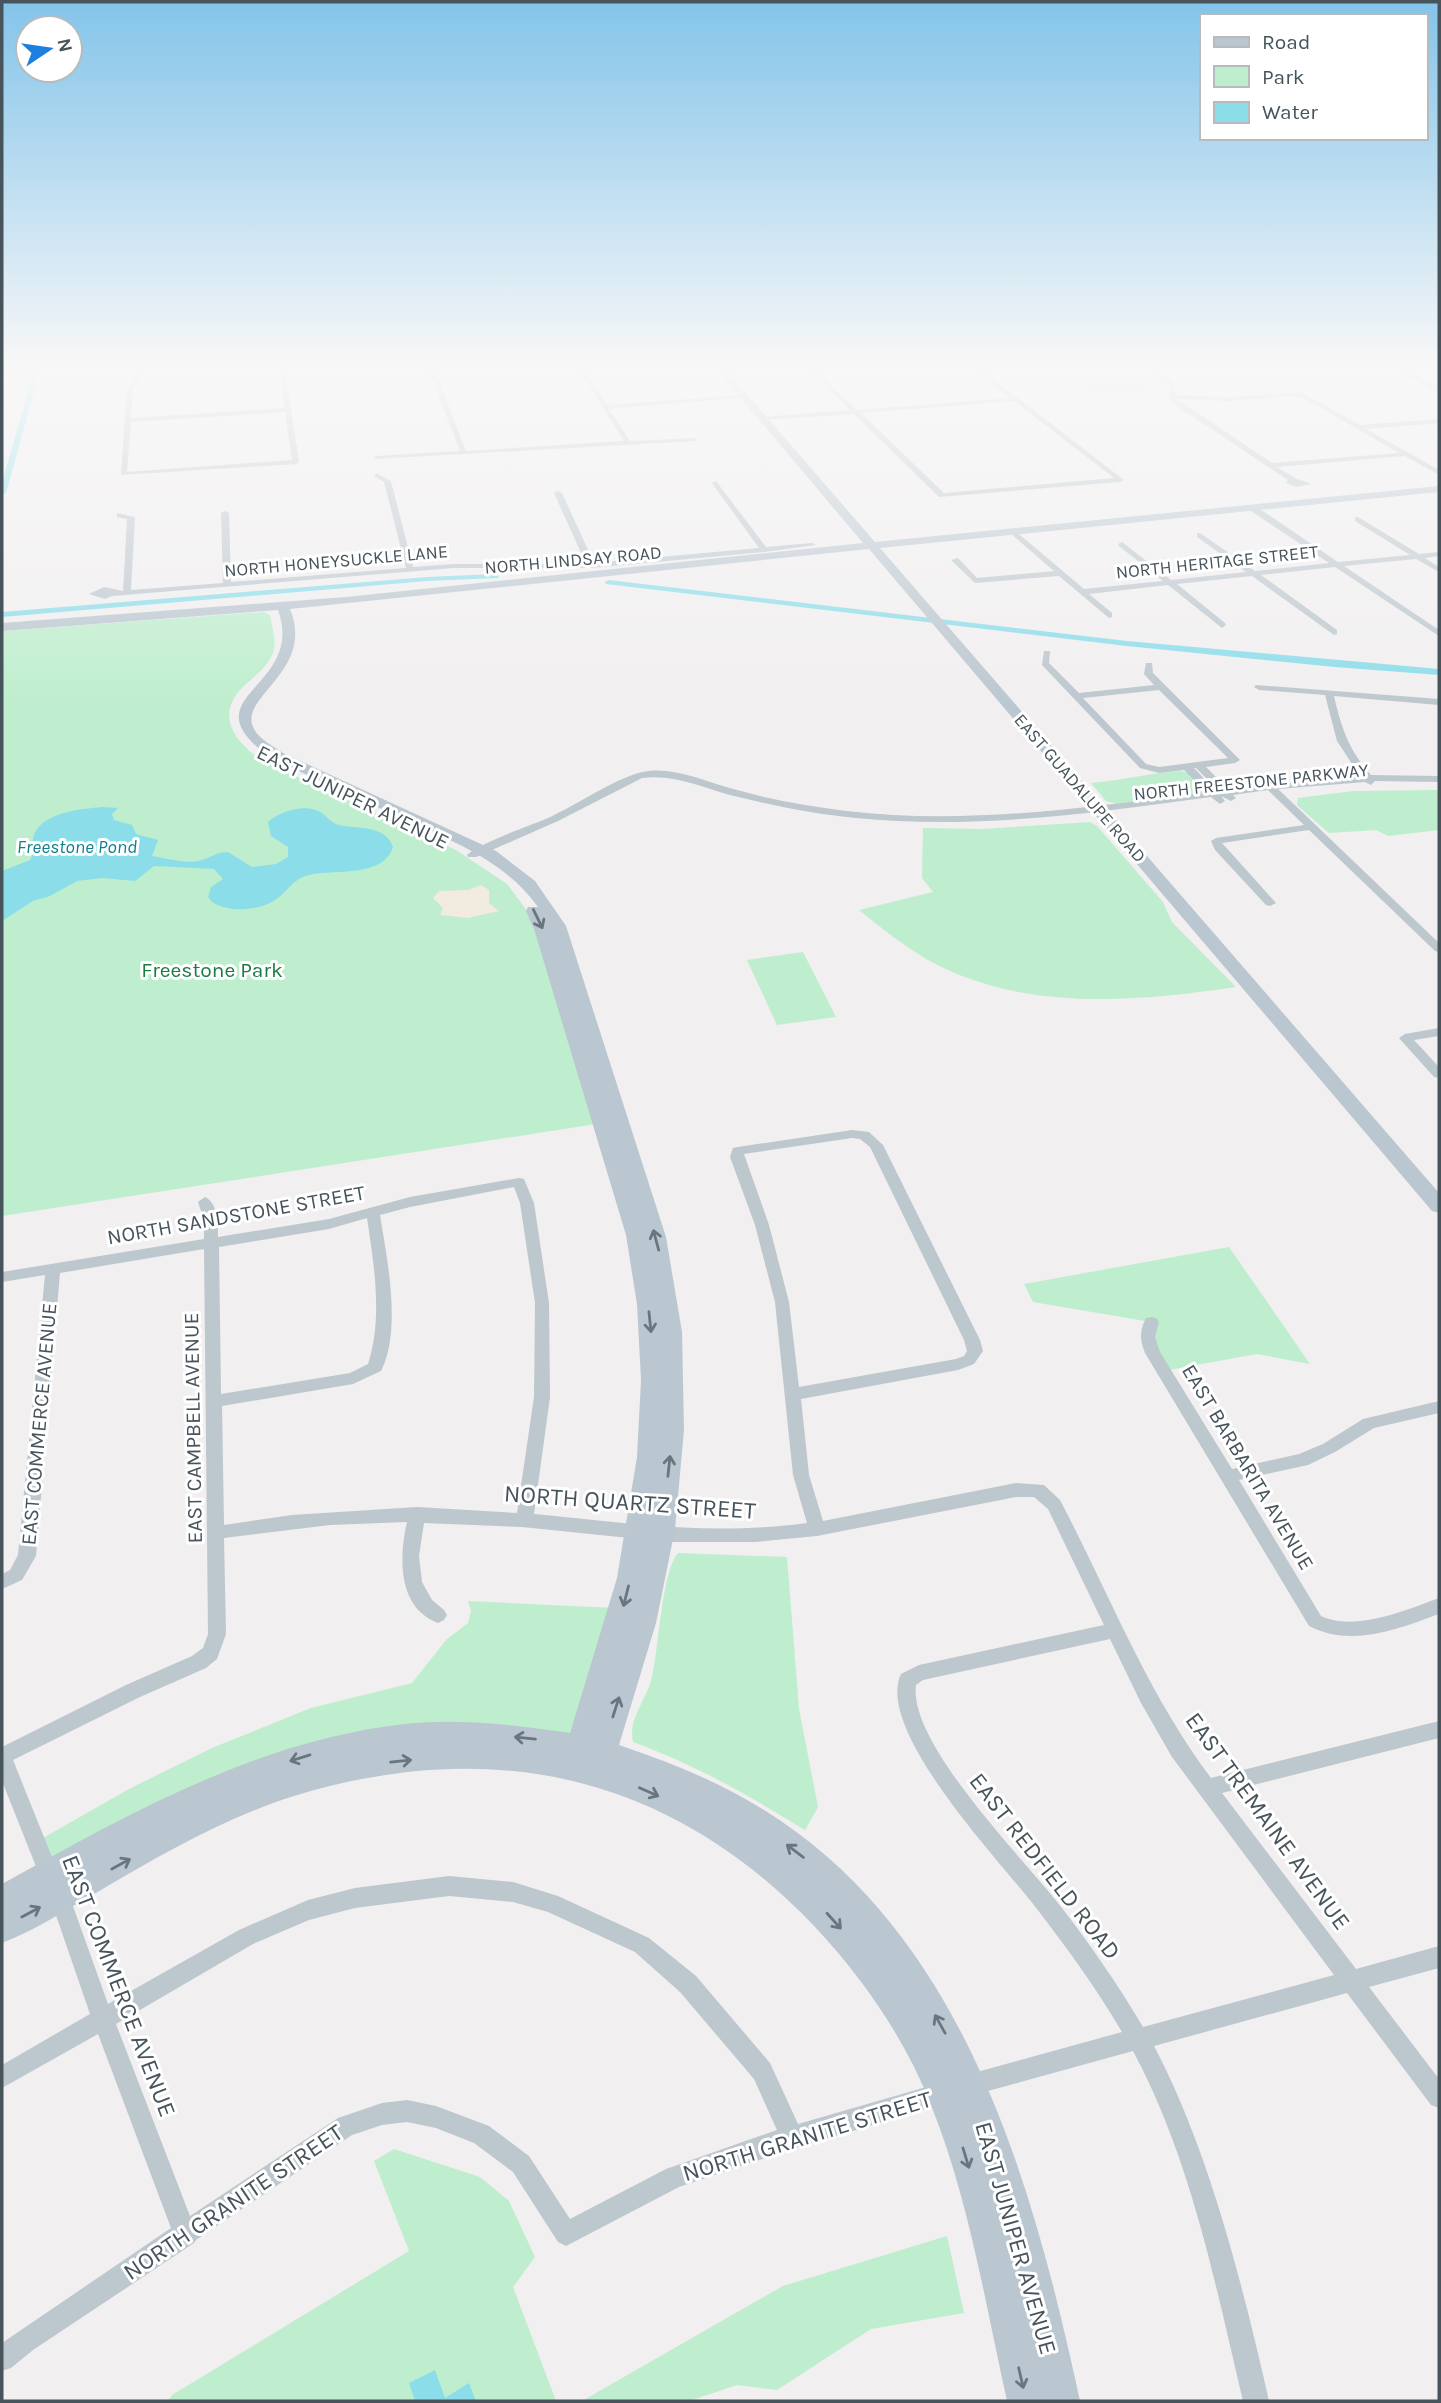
<svg xmlns="http://www.w3.org/2000/svg" width="1441" height="2403" font-family="Karla,sans-serif">
	<rect width="100%" height="100%" fill="#f1efef"/>
	<g fill="#beeecd">
		<path d="M 1059,370 L 1149,370 L 1167,381 L 1171,388 L 1093,394 Z"/>
		<path d="M 264,612 L 270,615 C 272,626 277,642 273,653 C 267,669 251,678 240,690 C 215,718 238,745 263,761 L 456,850 L 507,884 L 531,916 L 596,1124 L 2,1216 L 2,631 Z"/>
		<path d="M 1181,771 L 1189,773 L 1205,792 L 1117,804 L 1106,801 L 1091,783 C 1123,780 1150,773 1181,771 Z"/>
		<path d="M 1439,790 L 1439,830 L 1388,836 L 1376,830 L 1329,833 L 1297,805 L 1298,798 L 1353,791 Z"/>
		<path d="M 1090,822 L 1097,826 L 1163,902 L 1172,922 L 1236,987 C 1134,1002 1022,1012 928,960 C 903,945 881,928 859,910 L 933,892 L 922,878 L 923,828 L 983,829 Z"/>
		<path d="M 803,952 L 836,1017 L 777,1025 L 747,960 Z"/>
		<path d="M 1229,1247 L 1310,1364 L 1257,1354 L 1163,1371 L 1151,1322 L 1033,1302 L 1024,1284 Z"/>
		<path d="M 678,1553 L 787,1557 L 799,1709 L 818,1807 L 805,1830 C 748,1795 696,1765 633,1742 C 628,1719 645,1702 651,1681 C 659,1653 661,1573 678,1553 Z"/>
		<path d="M 468,1601 L 615,1608 L 583,1734 L 411,1745 L 54,1887 L 36,1842 L 129,1789 L 212,1748 L 311,1708 L 412,1683 L 447,1639 L 468,1623 L 471,1611 Z"/>
		<path d="M 394,2149 L 480,2177 L 509,2201 L 535,2257 L 513,2287 L 556,2401 L 168,2401 L 172,2395 L 409,2251 L 374,2161 Z"/>
		<path d="M 947,2236 L 964,2313 L 871,2329 L 777,2390 L 737,2385 L 689,2401 L 582,2401 L 783,2286 Z"/>
	</g>
	<path fill="#f2ebe0" d="M 481,885 L 489,890 L 489,903 L 499,911 L 468,918 L 440,915 L 443,908 L 433,898 L 439,891 L 468,890 Z"/>
	<g fill="#8cddea">
		<path d="M 102,807 L 118,808 L 112,814 L 114,820 L 132,825 L 136,834 L 158,840 L 152,856 C 166,858 188,865 202,860 C 212,857 216,852 228,852 L 252,867 L 276,864 L 288,857 L 288,847 L 271,836 L 268,822 C 279,812 301,805 316,810 C 325,813 330,823 339,825 C 358,829 386,825 393,847 C 384,878 333,869 309,875 C 292,879 288,892 275,900 C 258,911 229,913 212,902 L 208,897 L 211,887 L 223,879 L 214,869 L 154,866 L 135,881 L 102,878 L 77,881 L 50,896 L 33,901 L 2,921 L 2,871 L 30,860 C 35,852 31,847 33,838 C 39,812 82,809 102,807 Z"/>
		<path d="M 435,2370 L 445,2398 L 469,2383 L 476,2401 L 415,2401 L 409,2383 Z"/>
	</g>
	<g fill="none" stroke-linecap="round" stroke-linejoin="round">
		<g fill="#8cddea" fill-rule="evenodd">
			<path d="M 36,372 L 39,374 L 6,493 L 2,495 L 2,482 L 33,374 Z"/>
			<path d="M 495,574 L 499,576 L 498,578 L 427,581 L 2,617 L 2,612 L 427,577 Z"/>
			<path d="M 609,580 L 1127,641 L 1439,669 L 1439,675 L 1335,667 L 1127,646 L 606,584 L 605,582 Z"/>
		</g>
		<g fill="#bdc7ce" fill-rule="evenodd">
			<path d="M 140,370 L 146,370 L 133,389 L 131,418 L 285,408 L 279,370 L 285,370 L 299,462 L 296,464 L 121,475 L 127,389 ZM 285,412 L 292,460 L 127,472 L 131,422 Z"/>
			<path d="M 429,370 L 435,370 L 466,451 L 624,441 L 579,370 L 585,370 L 607,405 L 744,395 L 747,397 L 609,409 L 630,441 L 697,438 L 695,441 L 374,459 L 376,456 L 460,451 Z"/>
			<path d="M 809,370 L 815,370 L 857,410 L 1010,398 L 975,370 L 982,370 L 1124,480 L 1120,482 L 939,497 L 854,414 L 761,420 L 763,417 L 850,410 ZM 1014,401 L 1114,478 L 944,493 L 861,413 Z"/>
			<path d="M 1148,370 L 1155,370 L 1174,383 L 1176,395 L 1228,397 L 1301,392 L 1360,425 L 1439,419 L 1439,423 L 1366,429 L 1439,470 L 1439,475 L 1405,456 L 1277,467 L 1295,478 L 1312,484 L 1296,487 L 1286,483 L 1288,480 L 1172,403 L 1169,397 L 1169,385 ZM 1300,396 L 1399,453 L 1272,463 L 1177,399 L 1228,401 Z"/>
			<path d="M 376,473 L 391,481 L 413,567 L 454,564 L 586,564 L 554,493 L 558,491 L 562,493 L 594,563 L 759,548 L 712,483 L 716,481 L 766,547 L 812,543 L 816,545 L 764,552 L 591,568 L 454,568 L 112,596 L 105,599 L 89,594 L 104,587 L 123,591 L 127,519 L 117,517 L 117,513 L 135,517 L 131,590 L 223,583 L 221,513 L 225,511 L 229,513 L 231,582 L 406,568 L 384,482 L 374,476 Z"/>
			<path d="M 1248,505 L 1254,505 L 1338,562 L 1410,555 L 1355,521 L 1355,517 L 1358,517 L 1419,554 L 1439,552 L 1439,556 L 1425,558 L 1439,567 L 1439,572 L 1416,559 L 1344,566 L 1439,630 L 1439,636 L 1335,567 L 1261,575 L 1337,630 L 1337,634 L 1334,635 L 1252,576 L 1177,584 L 1225,623 L 1226,625 L 1222,628 L 1168,585 L 1089,594 L 1112,613 L 1112,617 L 1109,618 L 1059,576 L 975,583 L 951,560 L 958,558 L 977,578 L 1054,571 L 1010,533 L 1009,531 L 1013,529 L 1084,589 L 1163,581 L 1119,546 L 1118,544 L 1122,542 L 1171,580 L 1246,572 L 1197,537 L 1197,533 L 1200,533 L 1255,571 L 1329,563 L 1248,509 Z"/>
			<path d="M 1044,651 L 1050,651 L 1049,663 L 1079,693 L 1154,685 L 1144,674 L 1146,663 L 1152,663 L 1153,673 L 1240,760 L 1235,763 L 1206,767 L 1228,789 L 1360,776 L 1337,741 L 1325,695 L 1259,690 L 1254,687 L 1256,685 L 1439,699 L 1439,705 L 1334,696 C 1341,727 1349,751 1371,775 L 1439,776 L 1439,782 L 1375,781 L 1371,785 L 1365,782 L 1278,789 L 1439,943 L 1439,952 L 1435,951 L 1309,830 L 1222,843 L 1276,903 L 1270,906 L 1266,905 L 1215,850 L 1211,841 L 1216,838 L 1304,825 L 1268,790 L 1233,795 L 1236,798 L 1231,801 L 1221,796 L 1225,801 L 1220,804 L 1211,797 C 1093,813 975,830 856,818 C 814,814 771,805 730,795 C 701,787 674,774 642,778 L 558,821 L 476,857 L 468,857 L 467,855 C 482,842 527,827 548,818 C 575,806 623,773 649,771 C 679,768 708,783 737,790 C 772,800 809,806 846,811 C 966,825 1087,808 1206,792 L 1184,770 L 1159,773 L 1140,768 L 1042,665 ZM 1159,690 L 1228,758 L 1159,767 L 1146,764 L 1083,698 ZM 1194,768 L 1196,768 L 1218,790 L 1216,791 Z"/>
			<path d="M 1439,1028 L 1439,1036 L 1414,1040 L 1439,1067 L 1439,1078 L 1434,1077 L 1399,1038 L 1405,1034 Z"/>
			<path d="M 852,1130 L 869,1132 L 883,1145 L 980,1340 L 983,1351 L 974,1364 L 958,1370 L 801,1399 L 809,1475 L 823,1521 L 1016,1483 L 1044,1485 L 1060,1500 C 1109,1593 1147,1693 1211,1778 L 1439,1721 L 1439,1738 L 1222,1793 L 1356,1969 L 1439,1946 L 1439,1968 L 1369,1987 L 1439,2079 L 1439,2108 L 1431,2105 L 1347,1993 L 1154,2046 C 1209,2150 1243,2286 1269,2401 L 1243,2401 C 1215,2283 1191,2159 1133,2051 L 966,2097 L 958,2093 L 955,2100 L 947,2103 L 792,2149 L 679,2187 L 566,2246 L 558,2242 L 513,2172 L 474,2143 L 436,2128 L 407,2122 L 382,2125 L 352,2135 L 196,2240 L 194,2243 L 33,2350 L 11,2368 L 2,2371 L 2,2343 L 171,2228 L 98,2034 L 2,2088 L 2,2065 L 90,2014 L 49,1895 L 52,1888 L 59,1885 L 66,1888 L 69,1895 L 108,2004 L 239,1930 L 308,1900 L 355,1888 L 449,1876 L 513,1882 L 558,1896 L 649,1938 L 696,1976 L 770,2063 L 798,2124 L 947,2081 L 955,2085 L 958,2078 L 966,2075 L 1122,2032 C 1097,1989 1067,1948 1037,1909 C 1003,1864 874,1731 901,1674 L 919,1665 L 1104,1625 L 1048,1509 L 1034,1497 L 1016,1497 L 817,1536 L 755,1542 L 668,1542 L 522,1527 L 424,1523 L 419,1556 L 422,1582 L 432,1600 L 444,1610 L 447,1615 L 444,1620 L 438,1623 C 397,1608 399,1556 407,1522 L 330,1525 L 224,1538 L 226,1634 L 217,1659 L 206,1668 L 140,1697 L 13,1760 L 60,1877 L 57,1884 L 50,1887 L 43,1884 L 2,1781 L 2,1747 L 126,1685 L 192,1656 L 203,1648 L 208,1634 L 204,1249 L 60,1273 L 36,1556 L 22,1580 L 2,1589 L 2,1574 L 10,1570 L 18,1555 L 45,1275 L 2,1282 L 2,1272 L 204,1239 L 204,1220 L 198,1202 L 205,1197 C 218,1203 218,1224 218,1237 L 329,1219 L 410,1197 L 519,1178 L 524,1179 L 534,1203 L 549,1303 L 550,1397 L 534,1514 C 630,1523 710,1536 807,1523 L 793,1475 L 775,1302 L 755,1225 L 730,1157 L 733,1148 L 738,1147 ZM 852,1138 L 860,1139 L 870,1147 L 964,1340 L 967,1351 L 964,1356 L 956,1359 L 799,1387 L 789,1302 L 769,1225 L 744,1154 ZM 514,1187 L 520,1203 L 535,1303 L 534,1397 L 517,1513 L 417,1507 L 292,1515 L 224,1525 L 222,1406 L 353,1384 L 381,1371 C 402,1330 387,1259 380,1215 L 410,1207 ZM 367,1218 C 374,1265 383,1318 368,1364 L 350,1373 L 221,1394 L 219,1247 L 329,1229 ZM 1110,1639 L 1141,1703 L 1172,1757 L 1334,1975 L 1143,2027 C 1119,1986 1091,1946 1062,1908 C 1026,1861 908,1744 916,1685 L 923,1680 ZM 449,1896 L 513,1902 L 548,1912 L 635,1952 L 680,1992 L 754,2079 L 777,2130 L 666,2169 L 570,2219 L 529,2156 L 489,2126 L 436,2106 L 407,2100 L 382,2103 L 338,2118 L 190,2216 L 116,2024 L 253,1944 L 309,1920 L 355,1908 Z"/>
			<path d="M 1151,1317 L 1156,1318 L 1159,1322 L 1155,1337 L 1160,1352 L 1232,1469 L 1299,1454 L 1323,1444 L 1363,1419 L 1439,1401 L 1439,1413 L 1374,1428 L 1335,1452 L 1308,1465 L 1239,1480 L 1321,1616 C 1354,1632 1407,1610 1439,1598 L 1439,1614 C 1398,1629 1351,1648 1309,1626 L 1145,1353 C 1140,1340 1139,1331 1146,1318 Z"/>
		</g>
		<g fill="#bbc7d0" fill-rule="evenodd">
			<path d="M 2,370 L 47,370 L 2,376 Z"/>
			<path d="M 717,370 L 726,370 L 875,542 L 1439,486 L 1439,492 L 880,548 L 1439,1193 L 1439,1213 L 1432,1211 L 869,549 L 290,609 C 316,672 236,697 254,729 C 260,740 273,746 283,753 L 496,851 L 535,881 L 566,926 L 666,1237 L 682,1332 L 684,1430 L 675,1529 L 656,1623 L 619,1745 C 669,1762 718,1781 764,1810 C 965,1934 1033,2184 1080,2401 L 1007,2401 C 985,2302 969,2200 931,2105 C 905,2039 863,1978 815,1927 C 671,1775 493,1735 294,1796 C 224,1818 159,1856 96,1893 C 65,1910 34,1931 2,1943 L 2,1884 C 128,1814 259,1740 405,1724 C 460,1718 515,1725 570,1733 L 617,1578 L 637,1457 L 641,1380 L 637,1304 L 626,1235 L 534,929 L 526,911 L 528,907 L 538,907 C 504,859 447,839 395,815 C 354,797 314,778 273,759 C 181,696 307,690 278,610 L 2,631 L 2,623 L 346,597 L 863,543 Z"/>
			<path d="M 1395,370 L 1406,370 L 1439,387 L 1439,394 Z"/>
		</g>
	</g>
	<defs><path id="oneway-shaft" d="M-6 0H5M1.5-3L5.5 0L1.5 3" fill="none" stroke-width="1.6" stroke-linecap="round" stroke-linejoin="round" transform="scale(1.75)"/></defs>
	<g stroke="#6a767f">
		<use href="#oneway-shaft" transform="translate(538 919) rotate(64)"/>
		<use href="#oneway-shaft" transform="translate(656 1240) rotate(-105)"/>
		<use href="#oneway-shaft" transform="translate(650 1322) rotate(84)"/>
		<use href="#oneway-shaft" transform="translate(669 1466) rotate(-84)"/>
		<use href="#oneway-shaft" transform="translate(626 1596) rotate(104)"/>
		<use href="#oneway-shaft" transform="translate(616 1707) rotate(-72)"/>
		<use href="#oneway-shaft" transform="translate(525 1738) rotate(-174)"/>
		<use href="#oneway-shaft" transform="translate(300 1758) rotate(163)"/>
		<use href="#oneway-shaft" transform="translate(401 1761) rotate(-6)"/>
		<use href="#oneway-shaft" transform="translate(649 1792) rotate(24)"/>
		<use href="#oneway-shaft" transform="translate(795 1851) rotate(-143)"/>
		<use href="#oneway-shaft" transform="translate(121 1864) rotate(-29)"/>
		<use href="#oneway-shaft" transform="translate(31 1912) rotate(-28)"/>
		<use href="#oneway-shaft" transform="translate(834 1921) rotate(48)"/>
		<use href="#oneway-shaft" transform="translate(940 2024) rotate(-119)"/>
		<use href="#oneway-shaft" transform="translate(966 2158) rotate(73)"/>
		<use href="#oneway-shaft" transform="translate(1021 2378) rotate(77)"/>
	</g>
	<linearGradient id="sky" x2="0" y2="1"><stop stop-color="#83c4e9"/><stop offset="0.52" stop-color="#f9f8f8"/><stop offset="1" stop-color="#f9f8f8" stop-opacity="0"/></linearGradient>
	<rect width="1441" height="706" fill="url(#sky)"/>
	<g text-anchor="middle" stroke-width="6" stroke-linejoin="round" paint-order="stroke">
		<g font-size="18" fill="#47545c" stroke="#fff">
			<text transform="translate(573 560) rotate(-5)" y="6">NORTH LINDSAY ROAD</text>
			<text transform="translate(336 561) rotate(-5)" y="6">NORTH HONEYSUCKLE LANE</text>
			<text transform="translate(1217 562) rotate(-6)" y="6">NORTH HERITAGE STREET</text>
			<text transform="translate(1251 782) rotate(-6)" y="6">NORTH FREESTONE PARKWAY</text>
			<text transform="translate(1080 788) rotate(49)" y="6">EAST GUADALUPE ROAD</text>
		</g>
		<g font-size="19" font-style="italic" fill="#0f7f90" stroke="#fff">
			<text x="77" y="853">Freestone Pond</text>
		</g>
		<g font-size="21" fill="#47545c" stroke="#fff">
			<text transform="translate(353 797) rotate(26)" y="7">EAST JUNIPER AVENUE</text>
			<text transform="translate(236 1215) rotate(-10)" y="7">NORTH SANDSTONE STREET</text>
			<text transform="translate(39 1424) rotate(-85)" y="7">EAST COMMERCE AVENUE</text>
			<text transform="translate(193 1428) rotate(-91)" y="7">EAST CAMPBELL AVENUE</text>
			<text transform="translate(1248 1467) rotate(59)" y="7">EAST BARBARITA AVENUE</text>
		</g>
		<g font-size="21" fill="#197c43" stroke="#fff">
			<text x="212" y="977">Freestone Park</text>
		</g>
		<g font-size="24" fill="#47545c" stroke="#fff">
			<text transform="translate(630 1502) rotate(4)" y="8">NORTH QUARTZ STREET</text>
			<text transform="translate(1268 1821) rotate(54)" y="8">EAST TREMAINE AVENUE</text>
			<text transform="translate(1045 1866) rotate(52)" y="8">EAST REDFIELD ROAD</text>
			<text transform="translate(119 1986) rotate(69)" y="8">EAST COMMERCE AVENUE</text>
			<text transform="translate(807 2136) rotate(-17)" y="8">NORTH GRANITE STREET</text>
			<text transform="translate(233 2202) rotate(-34)" y="8">NORTH GRANITE STREET</text>
			<text transform="translate(1016 2238) rotate(74)" y="8">EAST JUNIPER AVENUE</text>
		</g>
	</g>
	<rect width="1441" height="2403" fill="none" stroke="#47545c" stroke-width="7"/>
	<rect x="1200" y="14" width="228" height="126" fill="#ffffff" stroke="#b5bbbe" stroke-width="2"/>
	<rect x="1214" y="37" width="35" height="10" fill="#bbc7d0" stroke="#b5bbbe" stroke-width="2"/>
	<text x="1262" y="49" font-size="21" fill="#47545c">Road</text>
	<rect x="1214" y="66" width="35" height="21" fill="#beeecd" stroke="#b5bbbe" stroke-width="2"/>
	<text x="1262" y="84" font-size="21" fill="#47545c">Park</text>
	<rect x="1214" y="102" width="35" height="21" fill="#8cddea" stroke="#b5bbbe" stroke-width="2"/>
	<text x="1262" y="119" font-size="21" fill="#47545c">Water</text>
	<g transform="translate(49 49) rotate(77)"><circle r="33" fill="#ffffff" stroke="#b5bbbe" stroke-width="2"/>
	<path d="M0-5L12 26L0 18L-12 26Z" fill="#1d7fde"/>
	<text y="-10" font-size="19" font-weight="bold" text-anchor="middle" fill="#47545c">N</text>
	</g>
</svg>
